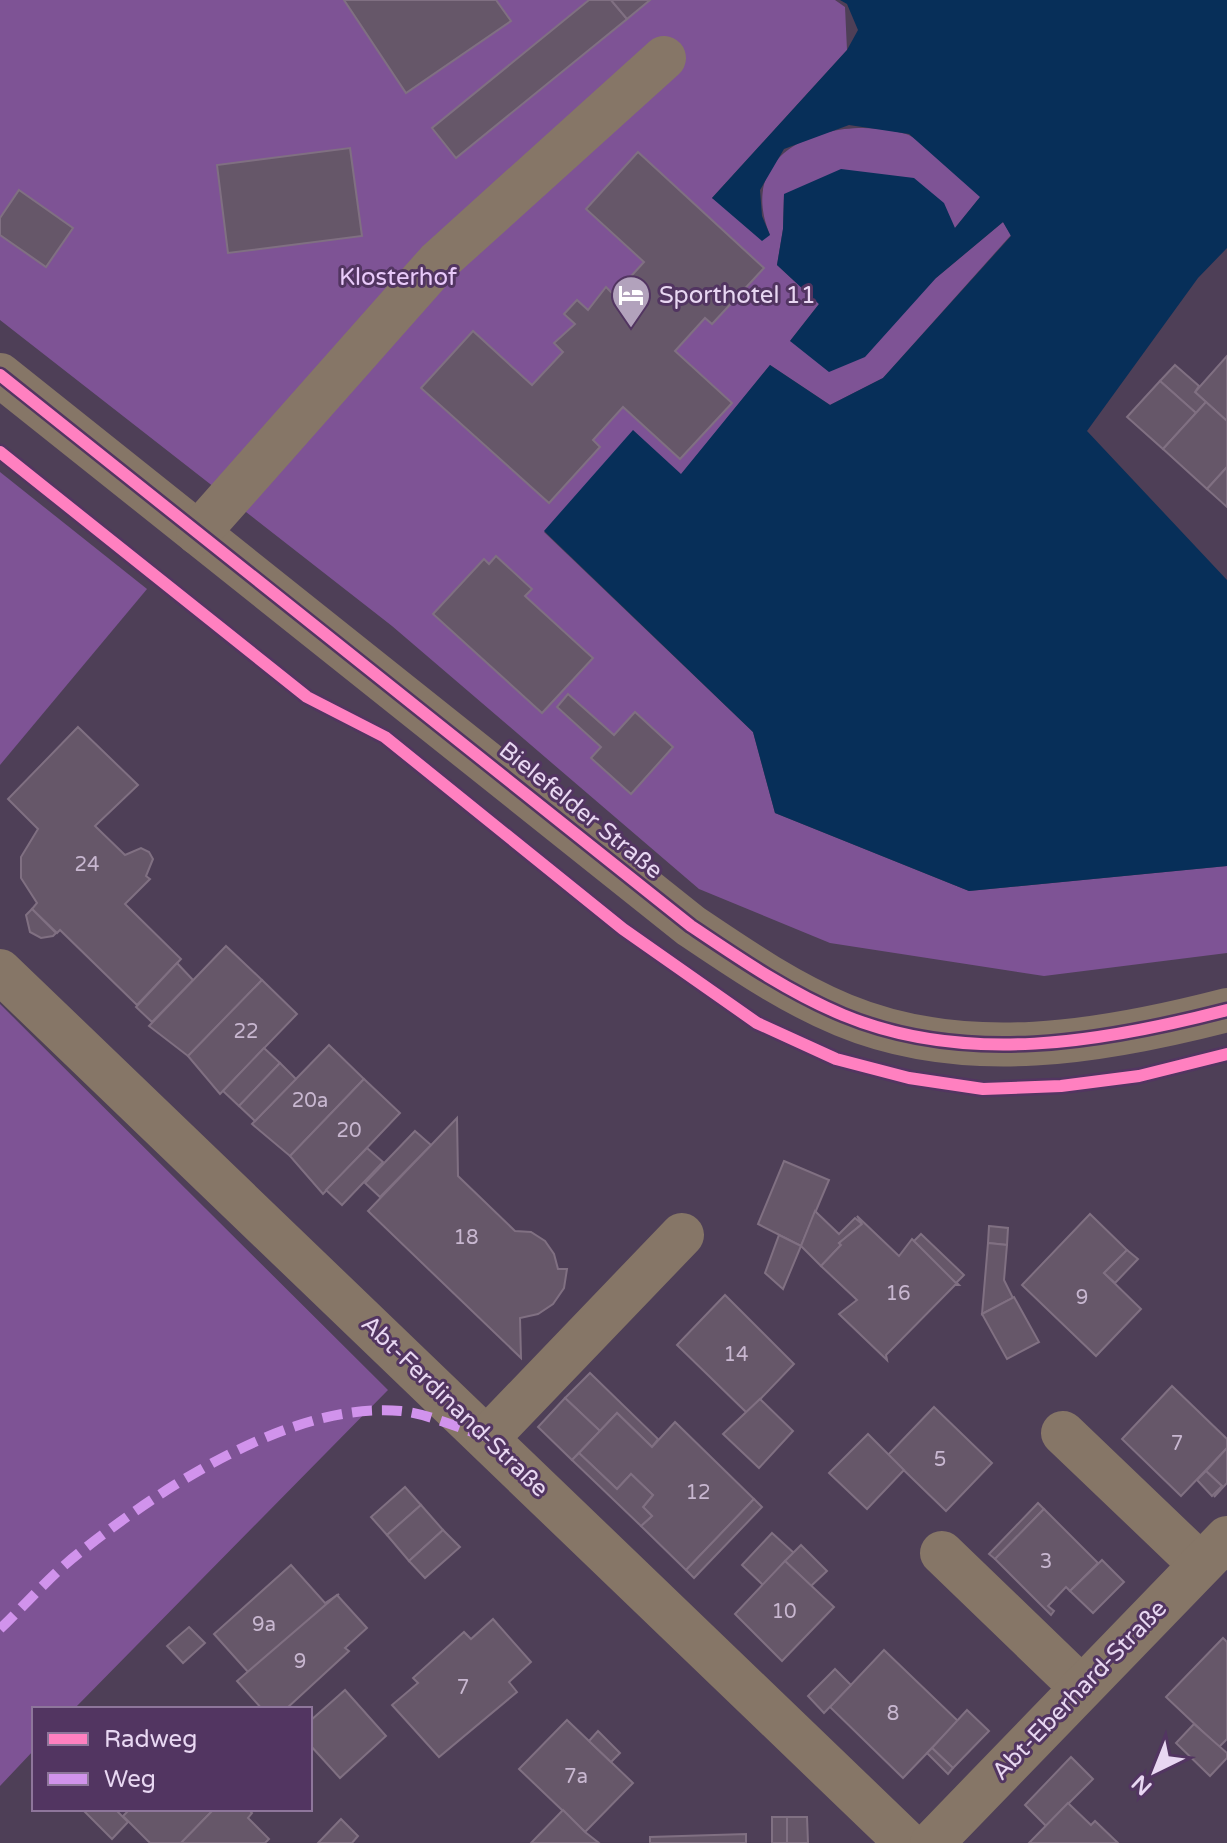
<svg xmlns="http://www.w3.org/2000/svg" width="1227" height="1843" font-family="'Varela Round',sans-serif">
	<rect width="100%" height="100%" fill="#4e3f57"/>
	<g fill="#7e5395">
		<path d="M 0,0 L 835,0 L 845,7 L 847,50 L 712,198 L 770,235 C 733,146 837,113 906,134 C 921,138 966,184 981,196 L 954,229 L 784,194 L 783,229 L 777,265 L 819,304 L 790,341 L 936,278 L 1003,222 L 1011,235 L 883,378 L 830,405 L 770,365 L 681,475 L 544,532 L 753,732 L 775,813 L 969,891 L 1227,866 L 1227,953 L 1044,976 L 830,943 L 699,889 L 392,626 L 0,320 Z"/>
		<path d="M 0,472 L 147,589 L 0,765 Z"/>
		<path d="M 0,1004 L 388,1390 L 74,1709 L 34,1709 L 34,1750 L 0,1786 Z"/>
	</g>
	<path fill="#072f59" d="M 840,0 L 1227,0 L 1227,248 L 1198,278 L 1087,431 L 1227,580 L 1227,866 L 969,891 L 775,813 L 753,732 L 544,531 L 633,430 L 681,474 L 770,365 L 830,405 L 883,378 L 1011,236 L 1003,222 L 936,278 L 865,357 L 829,372 L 790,341 L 819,304 L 777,265 L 783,229 L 784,194 L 841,169 L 914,178 L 944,203 L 955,228 L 980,197 L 909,134 L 849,125 L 784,149 L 760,190 L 762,216 L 770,235 L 762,241 L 712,198 L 847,50 L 858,30 L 847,4 Z"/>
	<g fill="#665769" stroke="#807082" stroke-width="2">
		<path d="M 344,0 L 496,0 L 511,21 L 406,93 Z"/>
		<path d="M 589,0 L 611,0 L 627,19 L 456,158 L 432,128 Z"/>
		<path d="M 611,0 L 650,0 L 627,19 Z"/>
		<path d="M 350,148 L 362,236 L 228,253 L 217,165 Z"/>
		<path d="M 638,152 L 764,268 L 712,324 L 705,318 L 675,351 L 732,403 L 680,459 L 623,407 L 593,440 L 600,447 L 549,503 L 421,388 L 473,331 L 532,385 L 563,352 L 554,343 L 575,324 L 564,314 L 577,300 L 588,310 L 606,287 L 614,295 L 644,262 L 586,209 Z"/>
		<path d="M 19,190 L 73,228 L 46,267 L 0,235 L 0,218 Z"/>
		<path d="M 1227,356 L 1227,421 L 1195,392 Z"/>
		<path d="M 1175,365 L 1199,386 L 1195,392 L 1206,402 L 1196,413 L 1160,381 Z"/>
		<path d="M 1160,381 L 1196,413 L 1163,449 L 1127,417 Z"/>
		<path d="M 1206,402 L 1227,421 L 1227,467 L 1207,489 L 1163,449 Z"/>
		<path d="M 1227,467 L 1227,507 L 1207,489 Z"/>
		<path d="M 496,556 L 532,589 L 525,596 L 593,658 L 542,713 L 433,614 L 484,559 L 489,564 Z"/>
		<path d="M 568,694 L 614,735 L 635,712 L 673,747 L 631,794 L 591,758 L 601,747 L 557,707 Z"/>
		<path d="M 78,727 L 138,785 L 95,826 L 125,855 L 141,848 L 149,852 L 153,859 L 146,876 L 150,879 L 125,904 L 181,959 L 137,1005 L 60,930 L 57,933 L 32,909 L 37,903 L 21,878 L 21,857 L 38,829 L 8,799 Z"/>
		<path d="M 32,909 L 56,933 L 53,936 L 41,938 L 30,932 L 26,915 Z"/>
		<path d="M 226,946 L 262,980 L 188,1056 L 149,1026 Z"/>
		<path d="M 177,963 L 193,980 L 152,1022 L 136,1007 Z"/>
		<path d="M 262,980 L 297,1014 L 220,1094 L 188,1056 Z"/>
		<path d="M 329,1045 L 364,1079 L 290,1156 L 252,1124 Z"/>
		<path d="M 264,1048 L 280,1063 L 239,1106 L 223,1091 Z"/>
		<path d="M 280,1063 L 296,1079 L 255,1121 L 239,1106 Z"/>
		<path d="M 364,1079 L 400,1113 L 323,1194 L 290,1156 Z"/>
		<path d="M 457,1118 L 458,1176 L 515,1231 L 531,1232 L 545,1241 L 554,1254 L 558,1269 L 567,1269 L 564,1288 L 553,1304 L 538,1314 L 520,1318 L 521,1358 L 368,1211 Z"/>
		<path d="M 415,1131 L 431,1145 L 380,1197 L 365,1183 Z"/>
		<path d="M 367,1148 L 383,1162 L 342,1205 L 326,1190 Z"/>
		<path d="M 784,1161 L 829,1180 L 801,1246 L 758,1224 Z"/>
		<path d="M 815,1211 L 839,1234 L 855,1218 L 862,1224 L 839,1243 L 841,1245 L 821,1266 L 801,1246 Z"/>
		<path d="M 1090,1214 L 1127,1250 L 1104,1273 L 1141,1309 L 1096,1356 L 1022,1285 Z"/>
		<path d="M 857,1216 L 899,1256 L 912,1239 L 959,1285 L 955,1285 L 886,1355 L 887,1360 L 839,1314 L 857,1300 L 821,1266 L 841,1245 L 839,1243 L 862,1224 Z"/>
		<path d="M 989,1226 L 1008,1228 L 1007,1245 L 988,1243 Z"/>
		<path d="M 921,1234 L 964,1275 L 956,1283 L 914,1241 Z"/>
		<path d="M 779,1235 L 801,1246 L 783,1289 L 765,1273 Z"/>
		<path d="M 988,1243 L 1007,1245 L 1004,1280 L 1013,1298 L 982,1314 Z"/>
		<path d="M 1127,1250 L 1138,1259 L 1115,1283 L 1104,1273 Z"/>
		<path d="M 725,1295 L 794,1364 L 747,1413 L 677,1345 Z"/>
		<path d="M 1014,1297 L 1039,1342 L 1007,1359 L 982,1314 Z"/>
		<path d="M 590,1373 L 658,1439 L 652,1447 L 617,1413 L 600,1431 L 565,1398 Z"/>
		<path d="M 1172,1386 L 1227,1439 L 1227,1448 L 1181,1496 L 1122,1439 Z"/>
		<path d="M 565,1398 L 600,1431 L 572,1460 L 538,1427 Z"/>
		<path d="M 760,1399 L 793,1431 L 759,1468 L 723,1434 Z"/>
		<path d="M 934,1407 L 992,1463 L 946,1511 L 888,1455 Z"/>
		<path d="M 617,1413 L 652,1447 L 675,1422 L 754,1499 L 686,1570 L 641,1526 L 652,1516 L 643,1507 L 653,1495 L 631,1474 L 617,1489 L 579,1453 Z"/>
		<path d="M 868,1434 L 904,1470 L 867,1509 L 829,1473 Z"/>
		<path d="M 1227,1448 L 1227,1483 L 1214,1497 L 1222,1486 L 1206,1471 Z"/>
		<path d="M 579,1453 L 617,1489 L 631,1474 L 653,1495 L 643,1507 L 652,1516 L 641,1526 L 572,1460 Z"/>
		<path d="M 1206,1471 L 1222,1486 L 1212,1496 L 1197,1480 Z"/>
		<path d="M 405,1487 L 421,1505 L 387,1535 L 371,1517 Z"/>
		<path d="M 754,1499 L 762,1507 L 694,1578 L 686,1570 Z"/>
		<path d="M 1038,1503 L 1044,1509 L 995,1559 L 989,1554 Z"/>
		<path d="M 421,1505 L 443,1530 L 409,1561 L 387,1535 Z"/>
		<path d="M 1044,1509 L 1098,1563 L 1070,1591 L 1066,1587 L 1048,1606 L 1054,1611 L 1051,1615 L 995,1559 Z"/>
		<path d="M 443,1530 L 460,1547 L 425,1578 L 409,1561 Z"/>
		<path d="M 772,1533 L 794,1553 L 763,1585 L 742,1565 Z"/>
		<path d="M 801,1545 L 827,1571 L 811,1586 L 785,1561 Z"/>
		<path d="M 1102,1560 L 1124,1582 L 1093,1613 L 1070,1591 Z"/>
		<path d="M 785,1561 L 834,1607 L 782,1661 L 735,1614 Z"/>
		<path d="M 291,1565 L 325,1603 L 339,1594 L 249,1673 L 214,1634 Z"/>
		<path d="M 337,1595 L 367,1628 L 345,1648 L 349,1651 L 286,1709 L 262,1709 L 237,1681 Z"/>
		<path d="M 493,1619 L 531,1662 L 509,1682 L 517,1692 L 439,1757 L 392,1705 L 418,1683 L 413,1678 L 464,1632 L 471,1639 Z"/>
		<path d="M 189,1627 L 205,1643 L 183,1663 L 167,1646 Z"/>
		<path d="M 1223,1638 L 1227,1642 L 1227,1739 L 1219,1747 L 1166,1697 Z"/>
		<path d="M 884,1650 L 958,1721 L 903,1778 L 830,1707 Z"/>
		<path d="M 835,1669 L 851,1685 L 824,1713 L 808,1696 Z"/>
		<path d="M 345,1690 L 386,1736 L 340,1778 L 310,1745 L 310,1721 Z"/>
		<path d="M 967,1710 L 989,1731 L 953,1768 L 932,1748 Z"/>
		<path d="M 567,1720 L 633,1783 L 585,1832 L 519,1769 Z"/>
		<path d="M 1194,1724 L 1227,1753 L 1227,1758 L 1210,1776 L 1176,1743 Z"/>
		<path d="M 598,1731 L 620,1753 L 611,1762 L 589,1741 Z"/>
		<path d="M 932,1748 L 953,1768 L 948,1774 L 927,1753 Z"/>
		<path d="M 1071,1757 L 1093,1779 L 1046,1826 L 1025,1805 Z"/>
		<path d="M 1068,1803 L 1091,1825 L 1095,1821 L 1118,1843 L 1029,1843 Z"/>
		<path d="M 82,1809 L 115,1809 L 128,1822 L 112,1839 Z"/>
		<path d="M 130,1809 L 214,1809 L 181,1843 L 150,1843 L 123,1816 Z"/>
		<path d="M 214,1809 L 248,1809 L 252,1813 L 248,1818 L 269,1839 L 265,1843 L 181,1843 Z"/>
		<path d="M 563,1810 L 585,1832 L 599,1843 L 531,1843 Z"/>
		<rect x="772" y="1817" width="15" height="26"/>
		<path d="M 787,1817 L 807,1817 L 808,1843 L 787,1843 Z"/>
		<path d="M 341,1819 L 358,1836 L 352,1843 L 318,1843 Z"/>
		<path d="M 746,1834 L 746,1843 L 650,1843 L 650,1837 Z"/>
	</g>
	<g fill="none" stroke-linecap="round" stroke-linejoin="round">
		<g stroke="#867667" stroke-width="44">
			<path d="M 0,375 L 691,926 C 740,959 788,992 843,1015 C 966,1066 1103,1042 1227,1010"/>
			<path d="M 198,533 L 438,262 L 664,58"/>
			<path d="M 0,971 L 907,1843"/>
			<path d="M 1063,1433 L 1200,1564"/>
			<path d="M 488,1437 L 682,1235"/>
			<path d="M 942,1553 L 1081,1687"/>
			<path d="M 932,1843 L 1227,1538"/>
		</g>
		<path stroke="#d193ec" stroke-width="10" stroke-dasharray="20 10" stroke-linecap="butt" d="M 0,1629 C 26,1604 51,1575 79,1553 C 161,1488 292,1401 401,1411 C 429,1414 461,1429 488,1437"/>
		<g stroke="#523561" stroke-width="17">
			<g id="cycleway">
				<path d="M 0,375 L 691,926 C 740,959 788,992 843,1015 C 966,1066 1103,1042 1227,1010"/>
				<path d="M 0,452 L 307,697 L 385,737 L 623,929 L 757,1023 L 836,1059 L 909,1078 L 983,1089 L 1061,1086 L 1139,1076 L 1227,1054"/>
			</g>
		</g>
		<use href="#cycleway" stroke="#ff80c0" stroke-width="12"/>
	</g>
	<defs>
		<g id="hotel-pin" transform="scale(2)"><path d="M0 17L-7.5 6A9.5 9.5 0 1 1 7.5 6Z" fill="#b2a2bc" stroke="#523561"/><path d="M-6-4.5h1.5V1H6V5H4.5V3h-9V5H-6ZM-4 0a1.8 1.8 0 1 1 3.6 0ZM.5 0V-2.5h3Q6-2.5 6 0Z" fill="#fff"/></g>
	</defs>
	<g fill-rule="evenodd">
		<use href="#hotel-pin" x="631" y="295"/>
	</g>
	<g text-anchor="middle" stroke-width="6" stroke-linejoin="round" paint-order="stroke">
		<g font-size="20" fill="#c8b7d0">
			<text x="87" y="871">24</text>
			<text x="246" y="1038">22</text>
			<text x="310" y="1107">20a</text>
			<text x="349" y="1137">20</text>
			<text x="466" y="1244">18</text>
			<text x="898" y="1300">16</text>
			<text x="1082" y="1304">9</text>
			<text x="736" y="1361">14</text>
			<text x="1177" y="1450">7</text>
			<text x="940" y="1466">5</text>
			<text x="698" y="1499">12</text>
			<text x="1046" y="1568">3</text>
			<text x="784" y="1618">10</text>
			<text x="264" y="1631">9a</text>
			<text x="300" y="1668">9</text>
			<text x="463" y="1694">7</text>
			<text x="893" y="1720">8</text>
			<text x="576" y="1783">7a</text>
		</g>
		<g font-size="24" fill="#e9cafa" stroke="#523561">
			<text x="398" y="285">Klosterhof</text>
		</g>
		<g font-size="24" fill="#e8d7f2" stroke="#523561" text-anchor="start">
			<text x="659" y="303">Sporthotel 11</text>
		</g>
		<g font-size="24" fill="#e8d7f2" stroke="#523561">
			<text transform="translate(581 810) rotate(39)" y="8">Bielefelder Straße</text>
			<text transform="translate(455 1406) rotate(44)" y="8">Abt-Ferdinand-Straße</text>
			<text transform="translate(1079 1690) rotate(-46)" y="8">Abt-Eberhard-Straße</text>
		</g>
	</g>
	<rect x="32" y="1707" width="280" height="104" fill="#523561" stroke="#8e769b" stroke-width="2"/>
	<rect x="48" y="1733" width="40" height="12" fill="#ff80c0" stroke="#8e769b" stroke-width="2"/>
	<text x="104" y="1747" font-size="24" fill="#e8d7f2">Radweg</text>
	<rect x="48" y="1773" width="40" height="12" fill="#d193ec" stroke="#8e769b" stroke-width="2"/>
	<text x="104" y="1787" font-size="24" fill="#e8d7f2">Weg</text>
	<g transform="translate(1155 1771) rotate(223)" stroke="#523561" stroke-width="6" paint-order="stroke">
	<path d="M0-6L14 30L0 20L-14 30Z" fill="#e8d7f2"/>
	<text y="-12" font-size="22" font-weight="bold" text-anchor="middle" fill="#e8d7f2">N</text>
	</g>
</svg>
